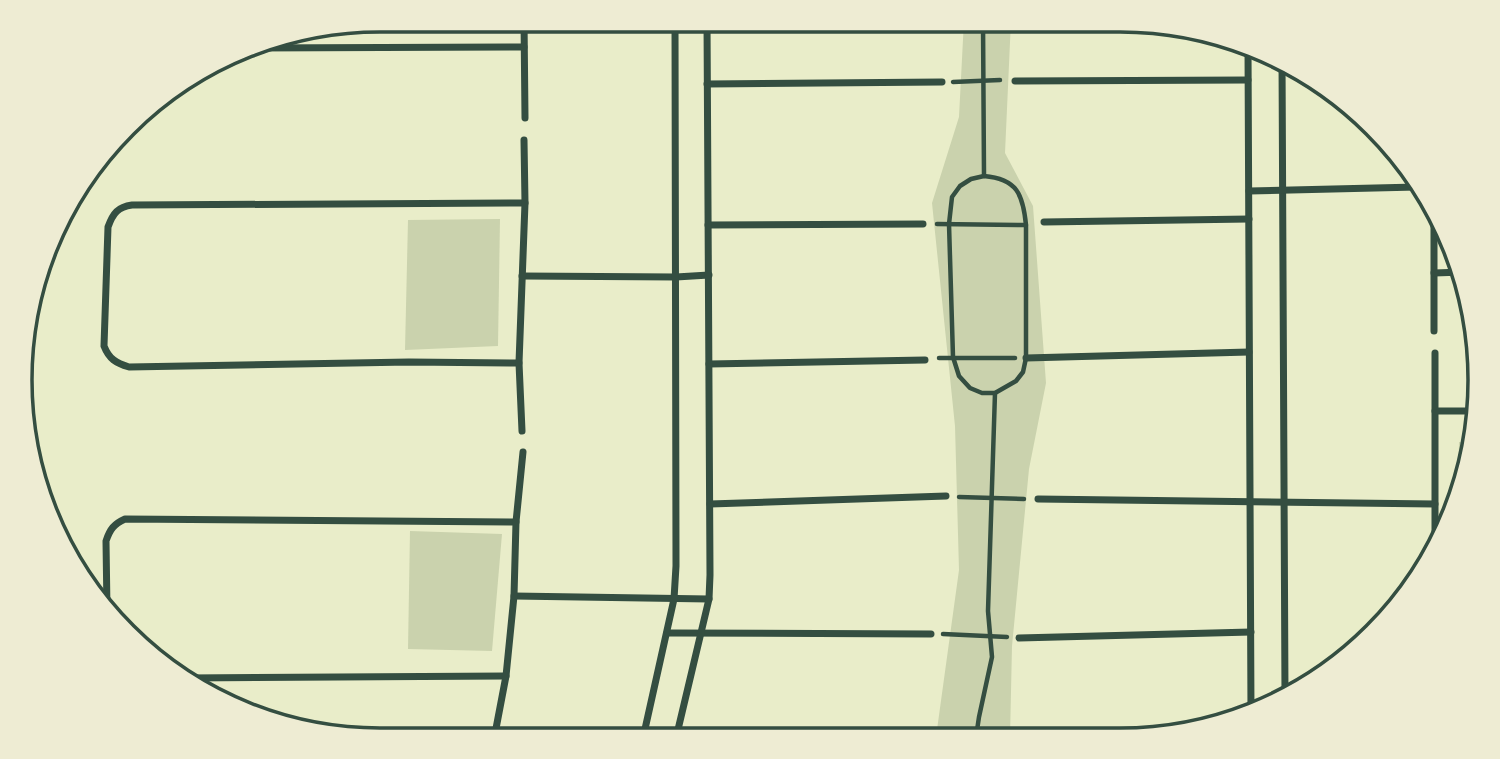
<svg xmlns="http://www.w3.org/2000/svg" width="1500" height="759" font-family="'IBM Plex Sans',sans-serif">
	<rect width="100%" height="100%" fill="#e9edc9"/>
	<g fill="#cad2ad">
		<path d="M 405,19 L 504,19 L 503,26 L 404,30 Z"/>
		<path d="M 964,20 L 1011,20 L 1005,153 L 1033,206 L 1046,383 L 1029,469 L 1012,646 L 1010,737 L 936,737 L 959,570 L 955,426 L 932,203 L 959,117 Z"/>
		<path d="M 500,219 L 498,346 L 405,350 L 408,220 Z"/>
		<path d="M 1459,442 L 1470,442 L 1458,486 Z"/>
		<path d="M 410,531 L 502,534 L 492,651 L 408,649 Z"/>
	</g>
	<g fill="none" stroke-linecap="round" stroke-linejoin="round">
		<g stroke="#344e41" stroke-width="4.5">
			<path d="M 983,20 L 984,176"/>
			<path d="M 953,82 L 1000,80"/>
			<path d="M 984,176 C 1017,179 1023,194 1026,225 L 1026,358 L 1023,372 L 1016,381 L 995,393 L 982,393 L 970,388 L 959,376 L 953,357 L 949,224 L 952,197 L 960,186 L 971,179 Z"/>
			<path d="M 937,224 L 1026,225"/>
			<path d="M 939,358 L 1015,358"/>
			<path d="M 959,497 L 1024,499"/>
			<path d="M 943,634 L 1007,637"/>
			<path d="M 976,737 L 979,717 L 992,657 L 988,611 L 995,393"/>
		</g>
		<g stroke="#344e41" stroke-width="7">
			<path d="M 524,19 L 525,118"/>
			<path d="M 245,48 L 524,47"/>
			<path d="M 1248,48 L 1251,714"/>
			<path d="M 1282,58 L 1285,697"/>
			<path d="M 1015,81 L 1248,80"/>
			<path d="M 707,84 L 942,82"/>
			<path d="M 1249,191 L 1417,187"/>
			<path d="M 1434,216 L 1434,331"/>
			<path d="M 1044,222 L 1249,219"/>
			<path d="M 708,225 L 923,224"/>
			<path d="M 1434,273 L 1463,272"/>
			<path d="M 522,276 L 676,277 L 709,275"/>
			<path d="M 1435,353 L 1435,551"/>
			<path d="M 1026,358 L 1249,352"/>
			<path d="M 519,363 L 409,362 L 129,367 C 116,363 109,359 104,346 L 108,227 C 113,213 118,207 132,205 L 525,203"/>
			<path d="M 709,364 L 925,360"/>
			<path d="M 1435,411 L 1478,411"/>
			<path d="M 522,431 L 519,363 L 525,203 L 524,140"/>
			<path d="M 1038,499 L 1435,504"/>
			<path d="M 710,504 L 946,496"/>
			<path d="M 514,596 L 709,599"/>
			<path d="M 107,610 L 106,541 C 110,529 114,524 125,519 L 516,522"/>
			<path d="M 667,633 L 931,634"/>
			<path d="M 1019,638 L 1251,632"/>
			<path d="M 186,678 L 506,676"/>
			<path d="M 643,738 L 674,599 L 676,566 L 675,20"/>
			<path d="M 676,738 L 709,599 L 710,575 L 707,20"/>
			<path d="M 494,739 L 506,676 L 514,596 L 516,522 L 523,452"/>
		</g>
	</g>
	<path d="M0 0H1500V759H0ZM380 32H1120A348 348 0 0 1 1468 380V380A348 348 0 0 1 1120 728H380A348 348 0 0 1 32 380V380A348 348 0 0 1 380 32Z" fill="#eeecd3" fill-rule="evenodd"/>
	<path fill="none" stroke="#344e41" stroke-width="3.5" d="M380 32H1120A348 348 0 0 1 1468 380V380A348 348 0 0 1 1120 728H380A348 348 0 0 1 32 380V380A348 348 0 0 1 380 32Z"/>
</svg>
